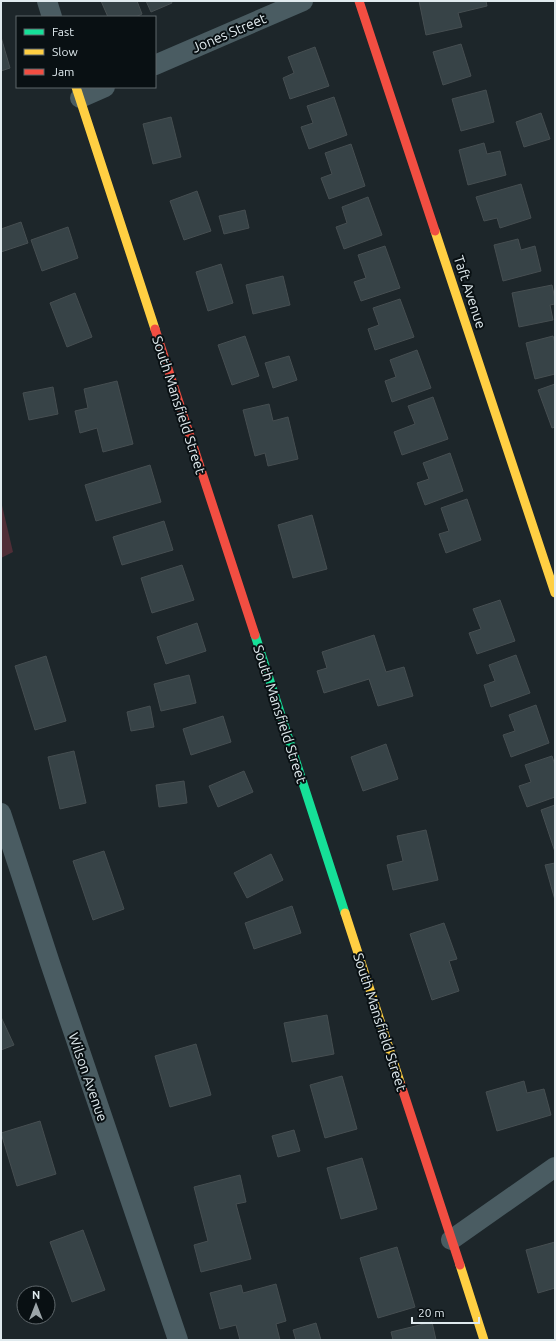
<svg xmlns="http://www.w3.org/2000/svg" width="556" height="1341" font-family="Ubuntu,sans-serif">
	<rect width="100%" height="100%" fill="#1d262a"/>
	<path fill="#502e37" d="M 1,501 L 13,552 L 1,558 Z"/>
	<g fill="#374347" stroke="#464e51">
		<path d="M 101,1 L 137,1 L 142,14 L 136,17 L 108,17 Z"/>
		<path d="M 146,1 L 171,1 L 172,3 L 151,12 Z"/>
		<path d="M 419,1 L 486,1 L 487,6 L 458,13 L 462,27 L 426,35 Z"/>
		<path d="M 1,37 L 10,68 L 1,71 Z"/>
		<path d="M 461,44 L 471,76 L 443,85 L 433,52 Z"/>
		<path d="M 315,47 L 329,86 L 290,99 L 283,78 L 294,73 L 288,57 Z"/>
		<path d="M 486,90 L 494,122 L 461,131 L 452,99 Z"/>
		<path d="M 334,97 L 347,135 L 309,149 L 301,127 L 313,123 L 307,106 Z"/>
		<path d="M 541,113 L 550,139 L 524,147 L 516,122 Z"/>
		<path d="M 171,117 L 181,157 L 153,164 L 143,124 Z"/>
		<path d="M 484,143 L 487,154 L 500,151 L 506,175 L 468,185 L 459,150 Z"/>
		<path d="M 351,144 L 365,186 L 329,199 L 321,178 L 332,174 L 325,153 Z"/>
		<path d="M 521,184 L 531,218 L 500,228 L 497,218 L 484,221 L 476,197 Z"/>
		<path d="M 197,191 L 211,231 L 184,240 L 170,201 Z"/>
		<path d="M 368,197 L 382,235 L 344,249 L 336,227 L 347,223 L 342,207 Z"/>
		<path d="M 245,210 L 249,228 L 224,234 L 219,216 Z"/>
		<path d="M 21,222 L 28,243 L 1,252 L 1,229 Z"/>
		<path d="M 68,227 L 78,258 L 42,271 L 31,240 Z"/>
		<path d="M 518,239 L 521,250 L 535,246 L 541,271 L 503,281 L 494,245 Z"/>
		<path d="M 385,246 L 400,288 L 361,301 L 354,282 L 366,278 L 358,255 Z"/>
		<path d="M 221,264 L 233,303 L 208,311 L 196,272 Z"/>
		<path d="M 283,276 L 290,305 L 253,314 L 246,285 Z"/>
		<path d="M 552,285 L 555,299 L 555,304 L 550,305 L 553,320 L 519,327 L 512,293 Z"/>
		<path d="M 75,293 L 92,337 L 67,347 L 50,303 Z"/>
		<path d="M 400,299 L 414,337 L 375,350 L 368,329 L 379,325 L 373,308 Z"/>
		<path d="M 245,336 L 259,376 L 232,385 L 218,345 Z"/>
		<path d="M 553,336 L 555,343 L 555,374 L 535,379 L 526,343 Z"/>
		<path d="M 417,350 L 431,388 L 392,402 L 385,381 L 396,377 L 390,360 Z"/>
		<path d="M 289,356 L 297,380 L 273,388 L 265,363 Z"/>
		<path d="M 117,381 L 133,444 L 103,452 L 97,428 L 80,433 L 75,411 L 88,408 L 84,389 Z"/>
		<path d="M 555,384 L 555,427 L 552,428 L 538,390 Z"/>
		<path d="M 53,387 L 58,414 L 29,420 L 23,393 Z"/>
		<path d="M 433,397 L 448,439 L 402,455 L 394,432 L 415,424 L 408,406 Z"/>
		<path d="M 269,404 L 273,421 L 288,417 L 298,459 L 268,466 L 265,453 L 255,456 L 243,410 Z"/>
		<path d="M 450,453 L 463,491 L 425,505 L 417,483 L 429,479 L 423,463 Z"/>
		<path d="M 150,465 L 161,502 L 96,521 L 85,485 Z"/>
		<path d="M 467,499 L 481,540 L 446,553 L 439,534 L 449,531 L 441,508 Z"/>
		<path d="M 312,515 L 327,569 L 293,578 L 278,525 Z"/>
		<path d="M 164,521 L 173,550 L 122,565 L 113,537 Z"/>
		<path d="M 182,565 L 194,600 L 152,613 L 141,578 Z"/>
		<path d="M 500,600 L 515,641 L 477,654 L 469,633 L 481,629 L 473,609 Z"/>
		<path d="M 197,623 L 206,651 L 166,664 L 157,637 Z"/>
		<path d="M 374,635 L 386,672 L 404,667 L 413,696 L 378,706 L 369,679 L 324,693 L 317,671 L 327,668 L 322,652 Z"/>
		<path d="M 516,655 L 530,693 L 491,707 L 484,685 L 495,681 L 489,665 Z"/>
		<path d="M 46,656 L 66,721 L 35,730 L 15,666 Z"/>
		<path d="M 189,675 L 196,703 L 161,711 L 154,684 Z"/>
		<path d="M 536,705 L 549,743 L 511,757 L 503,735 L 515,731 L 509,715 Z"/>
		<path d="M 150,706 L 154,727 L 131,731 L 127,712 Z"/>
		<path d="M 223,716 L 231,742 L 191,755 L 183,729 Z"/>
		<path d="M 386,744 L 398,779 L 363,791 L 351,757 Z"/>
		<path d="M 74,751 L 86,803 L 60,809 L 48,757 Z"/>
		<path d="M 552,756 L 555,765 L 555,797 L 527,807 L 519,786 L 531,782 L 525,765 Z"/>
		<path d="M 244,771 L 253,792 L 218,807 L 209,786 Z"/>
		<path d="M 184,781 L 187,803 L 159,807 L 156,785 Z"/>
		<path d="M 555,805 L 555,852 L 541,810 Z"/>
		<path d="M 426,830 L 438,880 L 393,890 L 387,865 L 403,861 L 397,836 Z"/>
		<path d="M 104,851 L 124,909 L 93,920 L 73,861 Z"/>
		<path d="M 271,854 L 283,880 L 247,898 L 234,873 Z"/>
		<path d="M 555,863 L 555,900 L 545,865 Z"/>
		<path d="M 292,906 L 301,933 L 254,949 L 245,923 Z"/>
		<path d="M 444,923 L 457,959 L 449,961 L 459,991 L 432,1000 L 410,934 Z"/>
		<path d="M 327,1015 L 334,1054 L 292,1062 L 284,1023 Z"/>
		<path d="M 1,1017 L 14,1045 L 1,1050 Z"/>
		<path d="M 196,1044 L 211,1095 L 170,1107 L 155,1056 Z"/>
		<path d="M 342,1076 L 357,1129 L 325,1138 L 310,1085 Z"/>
		<path d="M 524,1081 L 527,1093 L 544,1089 L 551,1115 L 497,1131 L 486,1092 Z"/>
		<path d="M 40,1121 L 56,1174 L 17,1186 L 1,1133 Z"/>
		<path d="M 294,1130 L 300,1151 L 278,1157 L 272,1136 Z"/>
		<path d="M 362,1158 L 377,1209 L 341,1219 L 327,1168 Z"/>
		<path d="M 240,1175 L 246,1202 L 236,1204 L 251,1259 L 201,1272 L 194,1245 L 208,1241 L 194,1187 Z"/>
		<path d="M 83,1230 L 105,1290 L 72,1302 L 50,1242 Z"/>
		<path d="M 555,1242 L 555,1288 L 538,1293 L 526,1250 Z"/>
		<path d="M 397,1247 L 415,1307 L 378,1318 L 360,1258 Z"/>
		<path d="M 276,1284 L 286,1321 L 276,1324 L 280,1340 L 240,1340 L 236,1325 L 220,1329 L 210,1293 L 241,1285 L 243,1293 Z"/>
		<path d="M 432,1322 L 436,1340 L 393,1340 L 391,1332 Z"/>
		<path d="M 316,1323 L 321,1340 L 296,1340 L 293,1330 Z"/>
	</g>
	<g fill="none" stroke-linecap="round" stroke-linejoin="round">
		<g stroke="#4a5c62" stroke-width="20">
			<path d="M 47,1 L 52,17"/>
			<path d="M 155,65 L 303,1"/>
			<path d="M 80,98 L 105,87"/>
			<path d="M 1,813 L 50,963 L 178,1340"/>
			<path d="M 451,1240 L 555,1167"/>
		</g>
		<path stroke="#16e098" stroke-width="9" d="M 255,635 L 345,913"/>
		<g stroke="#ffcf43" stroke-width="9">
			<path d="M 76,87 L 155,329"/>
			<path d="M 435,231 L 555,593"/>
			<path d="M 345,913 L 401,1085"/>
			<path d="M 460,1265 L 484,1340"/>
		</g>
		<g stroke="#f24e42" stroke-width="9">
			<path d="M 359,1 L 435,231"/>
			<path d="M 155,329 L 255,635"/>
			<path d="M 401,1085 L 460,1265"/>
		</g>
	</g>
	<g text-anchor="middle" stroke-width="4" stroke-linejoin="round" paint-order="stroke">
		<g font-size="14" fill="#e0eaee" stroke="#091013">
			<text transform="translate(229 33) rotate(-23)" y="5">Jones Street</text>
			<text transform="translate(470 292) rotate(72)" y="5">Taft Avenue</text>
			<text transform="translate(179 405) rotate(72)" y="5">South Mansfield Street</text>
			<text transform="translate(280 714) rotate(72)" y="5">South Mansfield Street</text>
			<text transform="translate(380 1022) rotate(72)" y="5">South Mansfield Street</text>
			<text transform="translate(88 1077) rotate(71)" y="5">Wilson Avenue</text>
		</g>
	</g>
	<rect width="556" height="1341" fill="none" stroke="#e0eaee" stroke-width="4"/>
	<rect x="16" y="16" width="140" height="72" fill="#091013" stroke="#5f676b"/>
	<rect x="24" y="29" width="20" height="6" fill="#16e098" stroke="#5f676b"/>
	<text x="52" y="36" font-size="12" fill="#e0eaee">Fast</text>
	<rect x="24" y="49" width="20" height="6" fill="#ffcf43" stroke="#5f676b"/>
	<text x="52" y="56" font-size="12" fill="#e0eaee">Slow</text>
	<rect x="24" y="69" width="20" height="6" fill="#f24e42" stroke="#5f676b"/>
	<text x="52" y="76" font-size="12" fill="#e0eaee">Jam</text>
	<g transform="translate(36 1305)"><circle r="19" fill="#091013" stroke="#5f676b"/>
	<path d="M0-3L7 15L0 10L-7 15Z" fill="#9ca5a9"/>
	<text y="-6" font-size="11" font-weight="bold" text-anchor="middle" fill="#e0eaee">N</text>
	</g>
	<path d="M412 1317v6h67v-6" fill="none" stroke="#e0eaee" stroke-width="2"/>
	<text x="418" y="1317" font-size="12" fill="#e0eaee" stroke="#091013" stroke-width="3" paint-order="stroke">20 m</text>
</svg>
